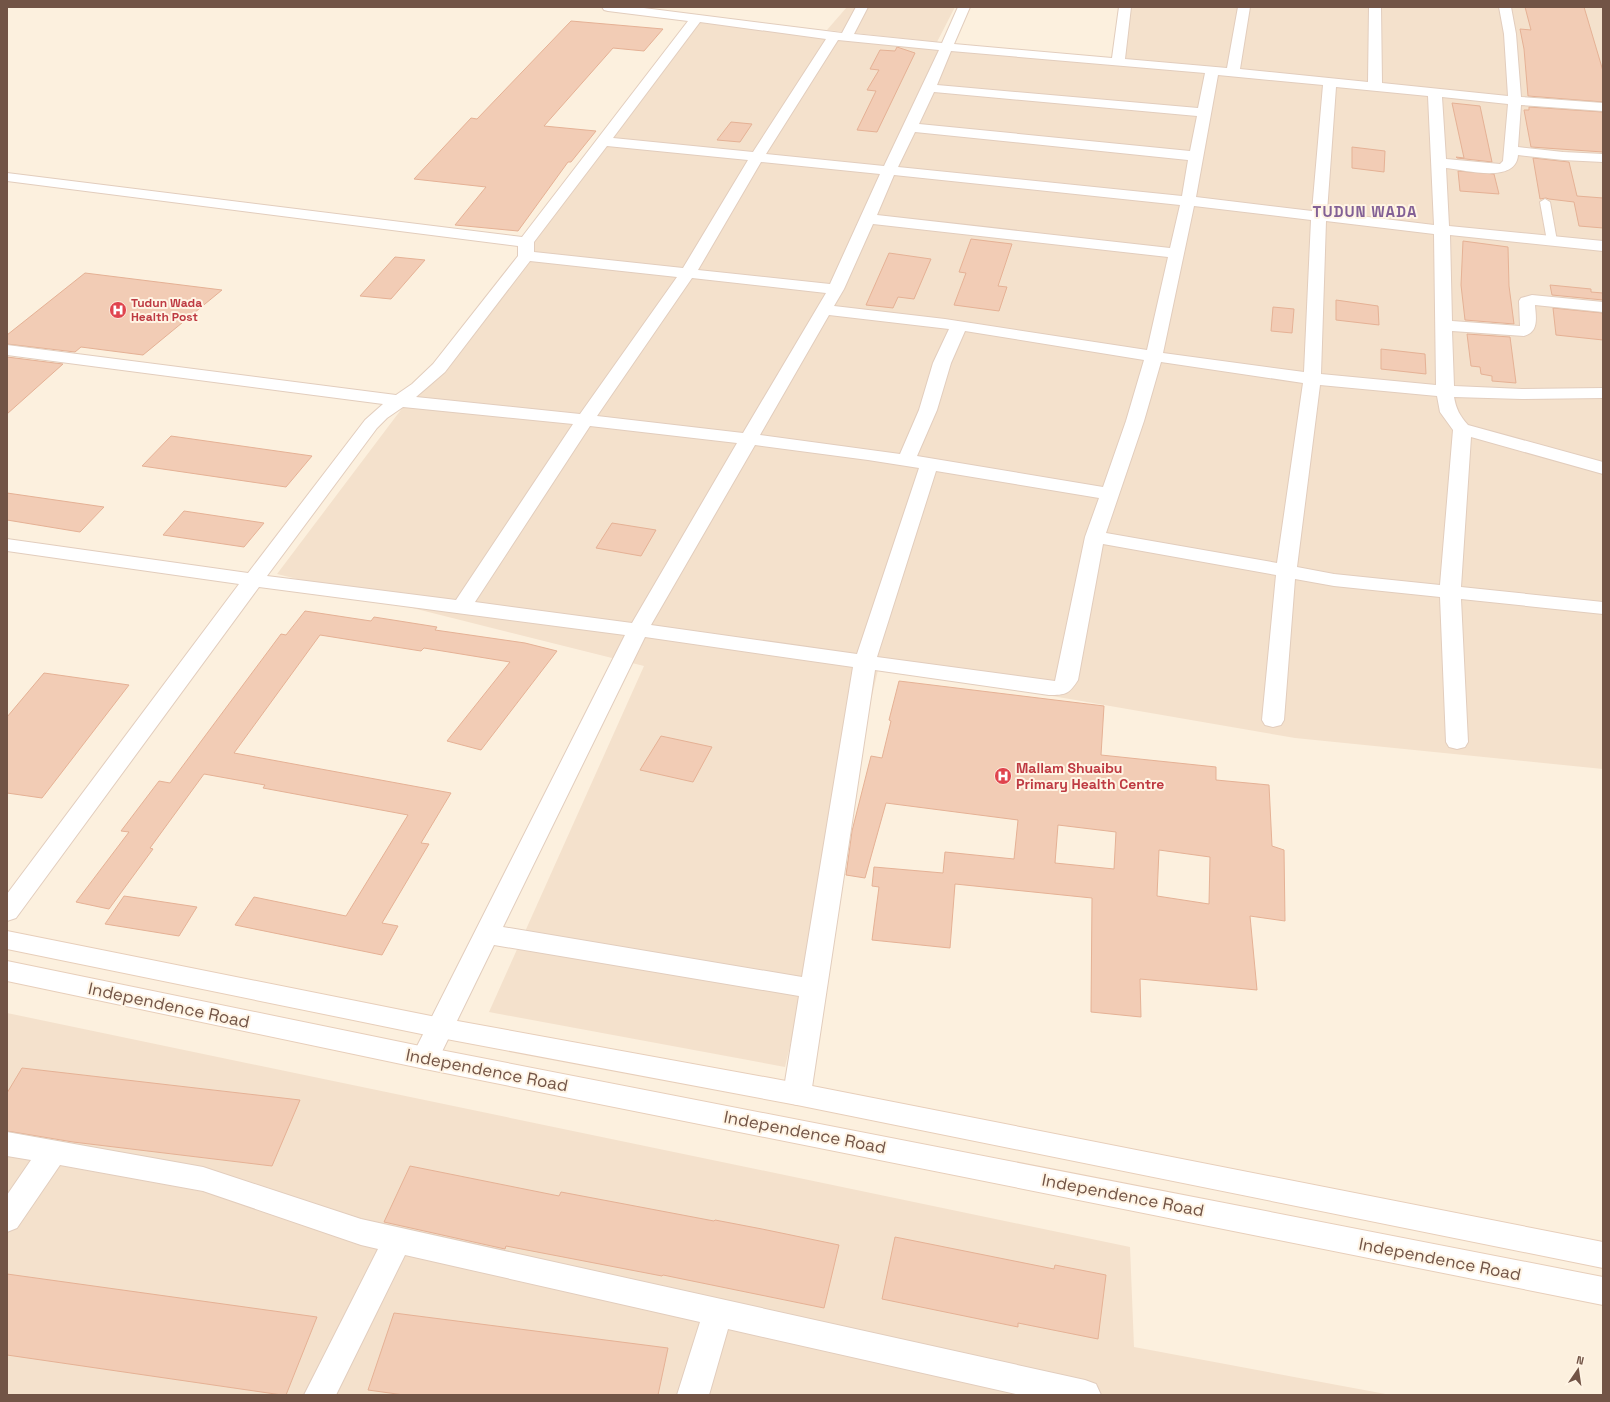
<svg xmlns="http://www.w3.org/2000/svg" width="1610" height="1402" font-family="'Space Grotesk',sans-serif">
	<rect width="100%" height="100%" fill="#fcf0de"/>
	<g fill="#f4e1cc">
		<path d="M 847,7 L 955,7 L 937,42 L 827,30 Z"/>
		<path d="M 1130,7 L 1603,7 L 1603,769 L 1295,738 L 879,666 L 785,1067 L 489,1012 L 644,666 L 277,574 L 696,19 L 1114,60 Z"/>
		<path d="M 7,1013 L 1130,1247 L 1134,1347 L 1391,1395 L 7,1395 Z"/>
	</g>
	<g fill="#f2ccb5" stroke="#e5b195" fill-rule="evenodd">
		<path d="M 1525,7 L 1584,7 L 1603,71 L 1603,102 L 1528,96 L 1524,49 L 1520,29 L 1531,30 Z"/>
		<path d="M 571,21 L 663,29 L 644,51 L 613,48 L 544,126 L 596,131 L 571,162 L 568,162 L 518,231 L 455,225 L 486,187 L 414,179 L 471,118 L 477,119 Z"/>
		<path d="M 897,47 L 915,53 L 877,132 L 857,130 L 876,91 L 867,90 L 879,70 L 870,69 L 880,50 L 895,51 Z"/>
		<path d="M 1452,103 L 1480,106 L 1492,162 L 1457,158 L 1456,157 L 1464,158 Z"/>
		<path d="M 1529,107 L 1603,112 L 1603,152 L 1531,147 L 1524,110 L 1529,110 Z"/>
		<path d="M 731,122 L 752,124 L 740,142 L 717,140 Z"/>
		<path d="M 1352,147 L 1385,151 L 1384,172 L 1352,168 Z"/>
		<path d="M 1533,158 L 1569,162 L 1577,196 L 1603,198 L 1603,228 L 1579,226 L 1574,202 L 1549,199 L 1546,198 L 1540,199 Z"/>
		<path d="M 1458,171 L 1494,174 L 1499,194 L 1460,191 Z"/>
		<path d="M 971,239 L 1012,244 L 998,286 L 1007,287 L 999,311 L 954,305 L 966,273 L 959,272 Z"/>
		<path d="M 1463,241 L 1508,247 L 1509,286 L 1514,324 L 1465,320 L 1461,285 Z"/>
		<path d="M 889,253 L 931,259 L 914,299 L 898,297 L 893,308 L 866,305 Z"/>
		<path d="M 395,257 L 425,260 L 391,299 L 360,296 Z"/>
		<path d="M 85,273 L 222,290 L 143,355 L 81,347 L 75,352 L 7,344 L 7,335 Z"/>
		<path d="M 1550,285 L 1591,289 L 1591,292 L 1603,293 L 1603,300 L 1552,295 Z"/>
		<path d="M 1336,300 L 1378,306 L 1379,325 L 1336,320 Z"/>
		<path d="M 1273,307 L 1294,309 L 1292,333 L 1271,331 Z"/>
		<path d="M 1553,308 L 1603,313 L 1603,340 L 1556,335 Z"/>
		<path d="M 1467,334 L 1510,337 L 1516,383 L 1492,381 L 1492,376 L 1481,374 L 1480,367 L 1471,366 Z"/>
		<path d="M 1381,349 L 1425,354 L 1426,374 L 1381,369 Z"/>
		<path d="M 7,357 L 63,364 L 7,414 Z"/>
		<path d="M 171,436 L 312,456 L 286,487 L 142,466 Z"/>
		<path d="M 7,493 L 104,507 L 80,532 L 7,520 Z"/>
		<path d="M 184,511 L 264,523 L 244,547 L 163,535 Z"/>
		<path d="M 612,523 L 656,530 L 641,556 L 596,548 Z"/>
		<path d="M 305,611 L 371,621 L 374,617 L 437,627 L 435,630 L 525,643 L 557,651 L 481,750 L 447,741 L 510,662 L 424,648 L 421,651 L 320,635 L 234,753 L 451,793 L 421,843 L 429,844 L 382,923 L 398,926 L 382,955 L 235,925 L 254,897 L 346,916 L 408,815 L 263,788 L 265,785 L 204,774 L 150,848 L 153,849 L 109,909 L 76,902 L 129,832 L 121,831 L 159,781 L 170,783 L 281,634 L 286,635 Z"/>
		<path d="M 44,673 L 129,685 L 42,798 L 7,793 L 7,717 Z"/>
		<path d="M 899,681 L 1104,706 L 1101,755 L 1216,767 L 1216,780 L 1269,785 L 1272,846 L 1284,850 L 1285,921 L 1250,916 L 1257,990 L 1140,979 L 1141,1017 L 1091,1012 L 1092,898 L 955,884 L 950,948 L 872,940 L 879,887 L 872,886 L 874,867 L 943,873 L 945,852 L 1014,859 L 1018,820 L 886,803 L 865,878 L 846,875 L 852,831 L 871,756 L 882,758 L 891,721 L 889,720 ZM 1058,825 L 1116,832 L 1114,869 L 1055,863 ZM 1159,850 L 1210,857 L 1209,904 L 1157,896 Z"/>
		<path d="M 661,736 L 712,747 L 693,782 L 640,770 Z"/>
		<path d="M 124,896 L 197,907 L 179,936 L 105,924 Z"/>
		<path d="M 22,1068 L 300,1100 L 272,1166 L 73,1142 L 7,1131 L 7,1093 Z"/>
		<path d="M 410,1166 L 559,1196 L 561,1192 L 714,1221 L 715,1220 L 762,1229 L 839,1245 L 824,1308 L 663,1275 L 662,1276 L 506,1246 L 505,1249 L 384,1222 Z"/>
		<path d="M 895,1237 L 1054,1269 L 1055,1265 L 1106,1275 L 1098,1339 L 1018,1323 L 1018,1327 L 882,1299 Z"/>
		<path d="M 7,1274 L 317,1317 L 286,1395 L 282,1395 L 7,1355 Z"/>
		<path d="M 394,1313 L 668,1348 L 658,1395 L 404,1395 L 368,1390 Z"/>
	</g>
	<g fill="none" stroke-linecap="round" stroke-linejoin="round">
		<g stroke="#e2cdbd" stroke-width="2">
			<path id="lane" d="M 1545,199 L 1550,202 L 1557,241 L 1552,244 L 1547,241 L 1540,202 Z"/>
		</g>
		<g stroke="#e2cdbd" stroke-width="2">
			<g id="street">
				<path d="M 602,7 L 636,7 L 842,33 L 856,7 L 868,7 L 854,34 L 942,43 L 958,7 L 970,7 L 954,44 L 1112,58 L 1119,7 L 1131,7 L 1125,59 L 1227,68 L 1238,7 L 1250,7 L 1240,69 L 1368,82 L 1369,7 L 1381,7 L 1382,83 L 1508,96 L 1504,34 L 1499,7 L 1511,7 L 1516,34 L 1521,97 L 1603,103 L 1603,111 L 1521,105 L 1518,147 L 1563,152 L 1603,154 L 1603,162 L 1563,160 L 1518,155 C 1516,184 1466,170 1446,168 L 1449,226 L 1603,241 L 1603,251 L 1450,235 L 1452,321 L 1520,326 L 1519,301 L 1521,298 L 1532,295 L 1603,302 L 1603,312 L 1535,305 C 1536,318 1539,332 1524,336 L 1452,331 L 1454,386 L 1522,389 L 1603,388 L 1603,398 L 1522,399 L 1454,397 C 1456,409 1460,416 1468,425 L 1603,462 L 1603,474 L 1471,437 L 1461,587 L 1603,602 L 1603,614 L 1461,599 L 1468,742 L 1465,747 L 1457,749 L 1449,747 L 1446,742 L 1440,597 L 1334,586 L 1295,579 L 1284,720 L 1281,725 L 1273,727 L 1265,725 L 1262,720 L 1276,575 L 1103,544 L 1078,680 C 1069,694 1066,695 1049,695 L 875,670 L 811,1094 L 807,1102 L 797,1105 L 787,1102 L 783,1094 L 799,996 L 494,945 L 435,1066 L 425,1069 L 415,1066 L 411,1058 L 625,635 L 259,587 L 16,918 L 7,921 L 7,894 L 239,584 L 7,551 L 7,539 L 248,573 L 365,420 L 383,404 L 7,355 L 7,345 L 396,395 L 412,384 L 433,364 L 518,256 L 518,246 L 7,181 L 7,173 L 522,237 L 688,21 L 608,11 L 604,10 ZM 700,22 L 826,39 L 753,152 L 613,138 ZM 838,40 L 939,50 L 884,166 L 766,154 ZM 951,51 L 1205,73 L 1198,108 L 937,85 ZM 1218,75 L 1323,85 L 1312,211 L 1196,197 ZM 1336,87 L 1428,96 L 1434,225 L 1327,212 ZM 934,92 L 1197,116 L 1190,151 L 919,124 ZM 1442,97 L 1508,104 L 1503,161 L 1500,164 L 1446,159 ZM 915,132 L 1188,160 L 1182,196 L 898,167 ZM 607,146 L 748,160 L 683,268 L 534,252 L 534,242 ZM 761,162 L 880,174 L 830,284 L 698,270 ZM 894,175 L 1180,205 L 1170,248 L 877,215 ZM 1194,206 L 1311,220 L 1304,372 L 1163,353 ZM 1326,221 L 1434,234 L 1436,385 L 1321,374 ZM 873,224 L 1168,257 L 1147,350 L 945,319 L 834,306 L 844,289 ZM 530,261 L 677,277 L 580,414 L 416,397 L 445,372 ZM 692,278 L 826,293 L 743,433 L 597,416 ZM 829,315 L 949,329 L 933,363 L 919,410 L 900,454 L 760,435 ZM 965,331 L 1144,360 L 1126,421 L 1103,487 L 917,456 L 937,410 L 951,363 ZM 1161,362 L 1303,383 L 1277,563 L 1106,533 L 1144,421 ZM 1320,385 L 1437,396 L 1440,412 L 1453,430 L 1440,585 L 1334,574 L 1297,567 ZM 403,407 L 573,424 L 456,600 L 267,576 L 377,428 L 387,418 ZM 590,426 L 737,443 L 632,623 L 475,602 ZM 755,445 L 868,460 L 919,468 L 857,654 L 651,625 ZM 936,471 L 1099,498 L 1085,537 L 1055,681 L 877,657 ZM 645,637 L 853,667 L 802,977 L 503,927 Z"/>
				<path d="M 7,1132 L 203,1167 L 361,1219 L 1085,1380 L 1096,1384 L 1101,1395 L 1020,1395 L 728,1329 L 709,1395 L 677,1395 L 700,1322 L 405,1255 L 336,1395 L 304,1395 L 378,1249 L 361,1245 L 203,1191 L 60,1165 L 17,1228 L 7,1232 L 7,1195 L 31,1160 L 7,1156 Z"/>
			</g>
		</g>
		<g stroke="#e7ceba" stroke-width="2">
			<g id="secondary">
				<path d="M 7,931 L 441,1018 L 797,1083 L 1603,1242 L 1603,1268 L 797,1105 L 441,1038 L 7,949 Z"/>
				<path d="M 7,961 L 425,1047 L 1603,1277 L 1603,1305 L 425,1069 L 7,981 Z"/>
			</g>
		</g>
		<use href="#lane" fill="#fff" fill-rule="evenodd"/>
		<use href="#street" fill="#fff" fill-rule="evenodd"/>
		<use href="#secondary" fill="#fff" fill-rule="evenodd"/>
	</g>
	<defs>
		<g id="hospital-disc" transform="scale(0.9)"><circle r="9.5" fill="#e0444e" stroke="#fff4e4"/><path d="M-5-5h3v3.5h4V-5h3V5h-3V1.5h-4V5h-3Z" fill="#fff"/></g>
	</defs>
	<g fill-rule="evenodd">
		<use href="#hospital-disc" x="118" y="310"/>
		<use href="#hospital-disc" x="1003" y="776"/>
	</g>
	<g text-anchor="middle" stroke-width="4" stroke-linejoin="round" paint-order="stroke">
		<g font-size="12" font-weight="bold" fill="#be3a42" stroke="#fff4e4" text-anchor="start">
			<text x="131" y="307">Tudun Wada<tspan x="131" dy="14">Health Post</tspan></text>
		</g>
		<g font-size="14" font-weight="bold" fill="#be3a42" stroke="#fff4e4" text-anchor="start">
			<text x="1016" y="773">Mallam Shuaibu<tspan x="1016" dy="16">Primary Health Centre</tspan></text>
		</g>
		<g font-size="15" font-weight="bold" letter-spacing="1" fill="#836196" stroke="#fff4e4">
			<text x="1365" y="217">TUDUN WADA</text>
		</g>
		<g font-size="17" fill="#725446" stroke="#fff4e4">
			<text transform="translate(169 1005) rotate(12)" y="6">Independence Road</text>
			<text transform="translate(487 1070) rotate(11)" y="6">Independence Road</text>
			<text transform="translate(805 1132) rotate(11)" y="6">Independence Road</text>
			<text transform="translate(1123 1195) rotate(11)" y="6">Independence Road</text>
			<text transform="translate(1440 1259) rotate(11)" y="6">Independence Road</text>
		</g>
	</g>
	<rect width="1610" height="1402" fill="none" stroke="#725446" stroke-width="16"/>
	<g transform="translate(1578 1370) rotate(13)" stroke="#fff4e4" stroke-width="3" paint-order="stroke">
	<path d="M0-3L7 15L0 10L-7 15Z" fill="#725446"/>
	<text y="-6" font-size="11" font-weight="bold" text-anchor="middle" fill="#725446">N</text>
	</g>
</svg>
